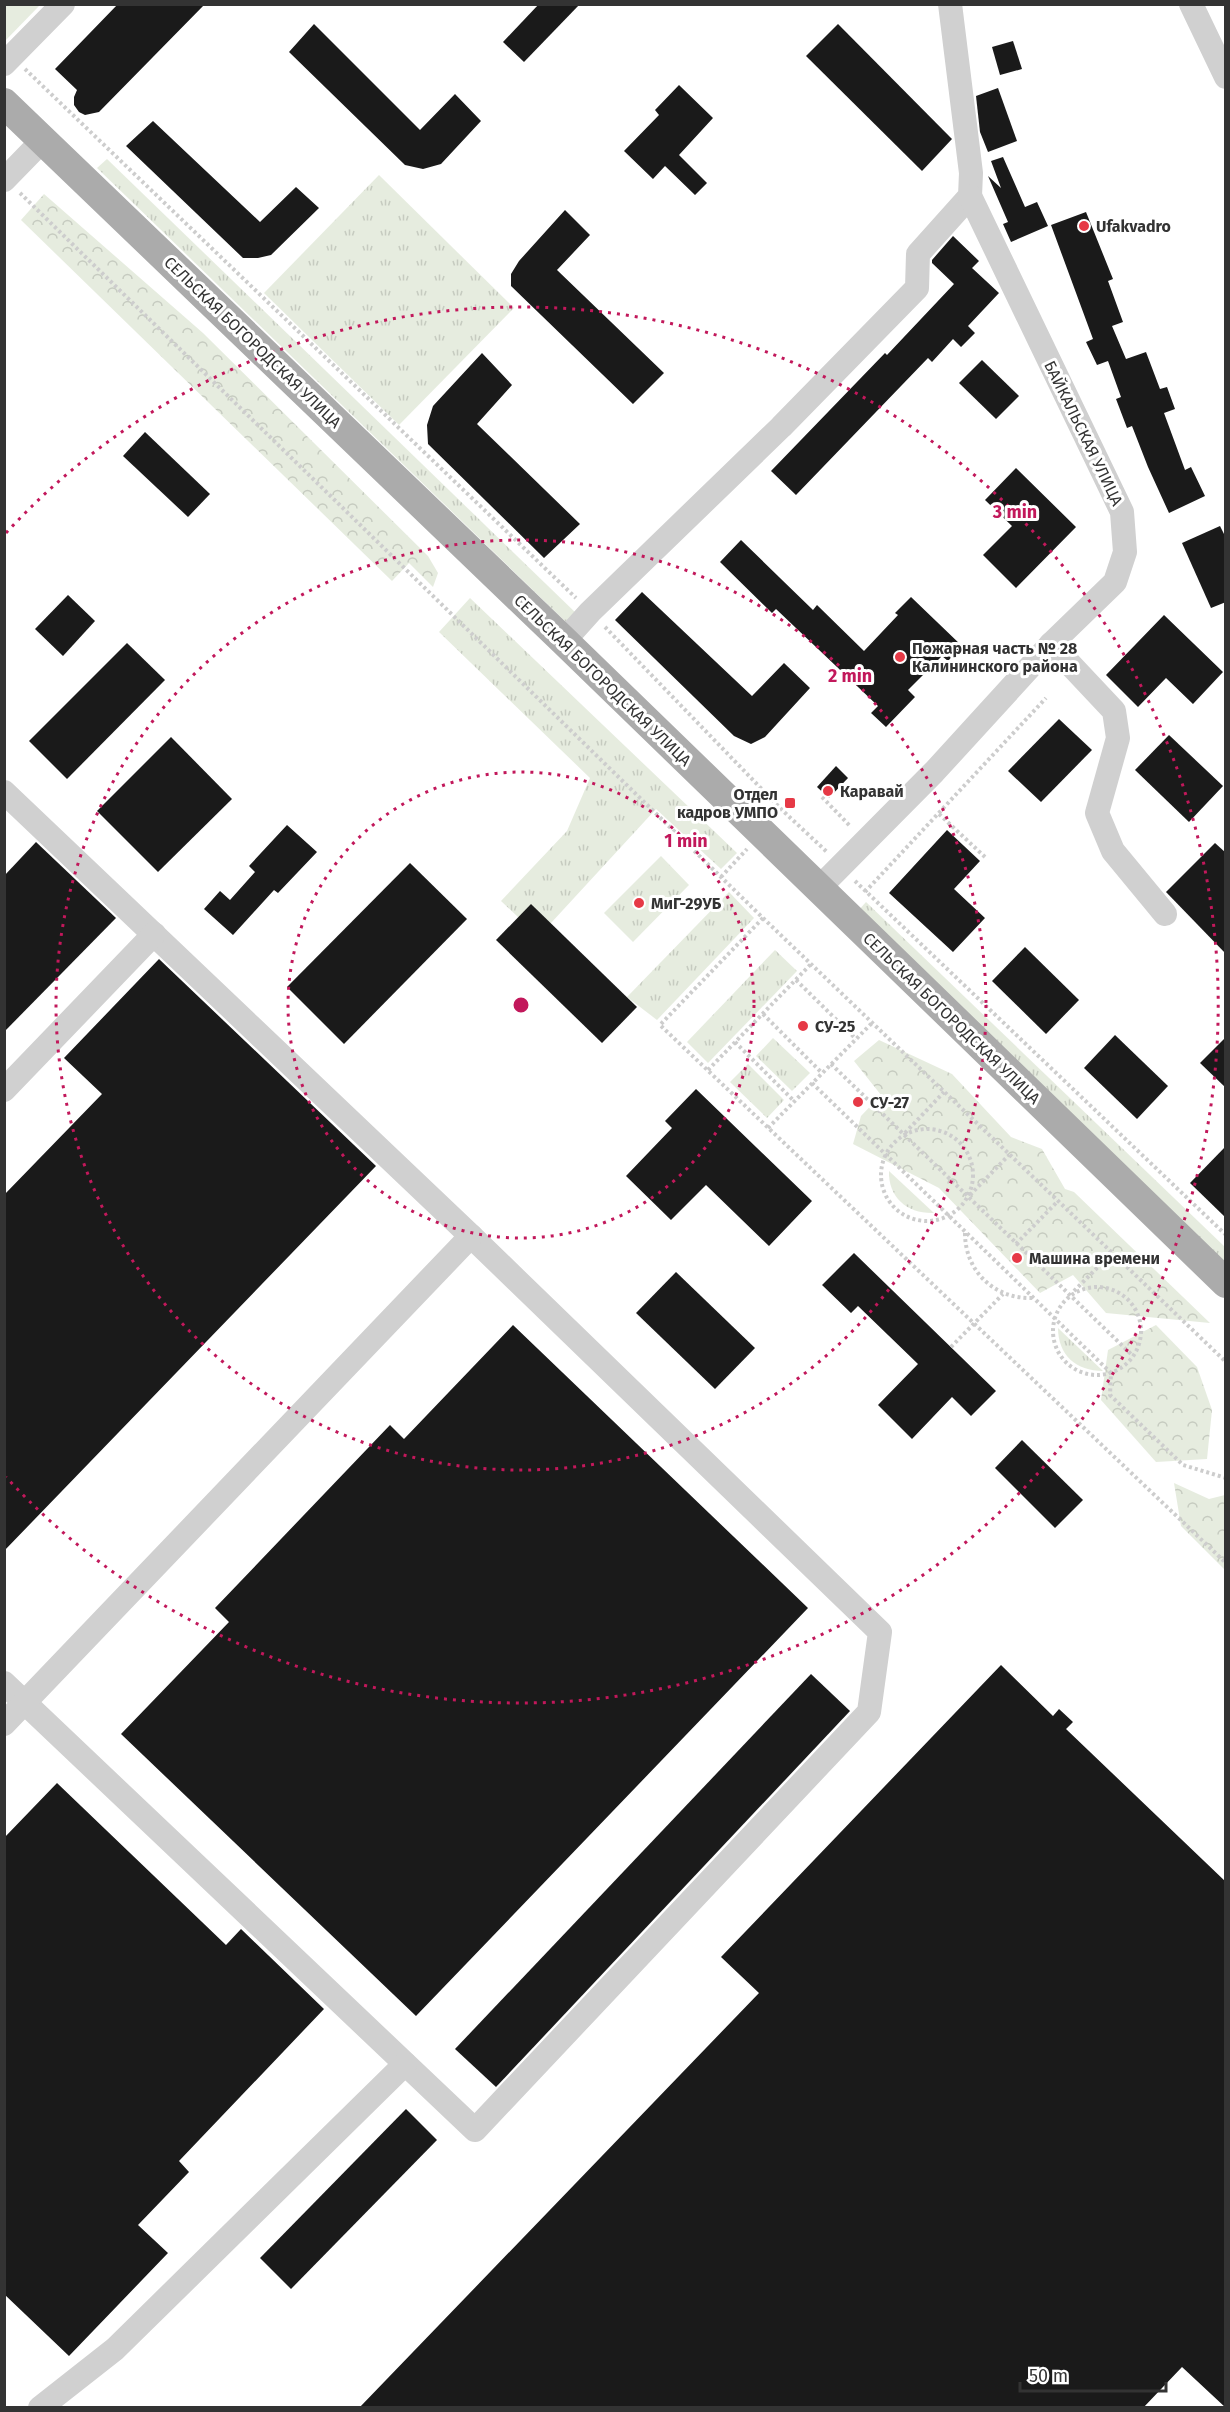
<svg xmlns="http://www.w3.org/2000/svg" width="1230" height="2412" font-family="'Fira Sans',sans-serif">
	<defs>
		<pattern id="grass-tufts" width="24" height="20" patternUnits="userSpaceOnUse" patternTransform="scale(1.5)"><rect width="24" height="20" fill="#e6ecdf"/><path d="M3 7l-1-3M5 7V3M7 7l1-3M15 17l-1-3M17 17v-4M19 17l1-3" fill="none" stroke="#c6cbc0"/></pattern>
		<pattern id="forest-crowns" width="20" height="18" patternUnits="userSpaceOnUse" patternTransform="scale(1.5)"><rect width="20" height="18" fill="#e6ecdf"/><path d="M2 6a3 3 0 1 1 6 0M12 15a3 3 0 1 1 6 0" fill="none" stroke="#c6cbc0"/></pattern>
	</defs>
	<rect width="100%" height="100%" fill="#fff"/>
	<g fill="url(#grass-tufts)">
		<path d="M 107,159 L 578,615 L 568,624 L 97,168 Z"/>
		<path d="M 379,175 L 514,308 L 399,425 L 264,293 Z"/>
		<path d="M 470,598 L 737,853 L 721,869 L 656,809 L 551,923 L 518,917 L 501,901 L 567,831 L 590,778 L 439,632 Z"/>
		<path d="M 661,856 L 689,885 L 633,942 L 604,913 Z"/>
		<path d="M 729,892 L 754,918 L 657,1020 L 627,997 Z"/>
		<path d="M 866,902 L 1225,1247 L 1225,1265 L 858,911 Z"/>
		<path d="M 775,950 L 797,971 L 708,1063 L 687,1042 Z"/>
		<path d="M 773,1038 L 810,1073 L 792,1091 L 756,1056 Z"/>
		<path d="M 748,1064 L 784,1100 L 767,1118 L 730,1082 Z"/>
		<path d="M 889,1171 L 934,1213 C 908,1214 888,1198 889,1171 Z"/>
		<path d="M 1058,1328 L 1103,1371 C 1076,1371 1058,1355 1058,1328 Z"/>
	</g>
	<g fill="url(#forest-crowns)">
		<path d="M 44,194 L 203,333 L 428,556 L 438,573 L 433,587 L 409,563 L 392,581 L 21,220 Z"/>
		<path d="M 879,1040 L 952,1074 L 1011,1137 L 1042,1149 L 1065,1189 L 1074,1192 L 1210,1323 L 1106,1313 L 1073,1275 L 1040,1293 L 939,1188 L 853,1144 L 861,1116 L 881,1095 L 854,1061 Z"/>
		<path d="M 1156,1325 L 1197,1367 L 1212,1410 L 1207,1459 L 1156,1462 L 1101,1400 L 1108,1350 Z"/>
		<path d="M 1174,1483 L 1209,1499 L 1225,1495 L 1225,1570 L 1181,1526 Z"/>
	</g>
	<path fill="#e6ecdf" d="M 5,4 L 40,5 L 5,41 L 4,5 Z"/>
	<g fill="#1a1a1a">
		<path d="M 118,4 L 205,4 L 99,112 L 85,115 L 79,112 L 74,105 L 74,97 L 77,90 L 55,69 Z"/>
		<path d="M 539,4 L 580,4 L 524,62 L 503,42 Z"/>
		<path d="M 314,24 L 420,130 L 455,94 L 481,121 L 441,164 L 423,169 L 405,165 L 289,52 Z"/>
		<path d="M 838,24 L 952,139 L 922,171 L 806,56 Z"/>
		<path d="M 1013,41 L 1022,69 L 1000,75 L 992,47 Z"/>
		<path d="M 679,85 L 713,118 L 679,155 L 707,183 L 695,195 L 665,166 L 653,179 L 624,151 L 659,115 L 655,110 Z"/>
		<path d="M 998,88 L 1017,141 L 988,152 L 980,132 L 976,96 Z"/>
		<path d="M 153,121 L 260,222 L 296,187 L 319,208 L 271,255 L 258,258 L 243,258 L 126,146 Z"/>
		<path d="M 1003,157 L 1025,207 L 1037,202 L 1048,226 L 1011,242 L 1003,224 L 1008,222 L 988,176 L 1001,188 L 991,161 Z"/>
		<path d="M 565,210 L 590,235 L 557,270 L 664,373 L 633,404 L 511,286 L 511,274 L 519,261 Z"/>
		<path d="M 1086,212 L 1113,279 L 1108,281 L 1123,322 L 1112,326 L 1126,359 L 1146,352 L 1160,389 L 1167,387 L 1175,409 L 1164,413 L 1185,470 L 1191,467 L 1205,496 L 1169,513 L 1148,467 L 1132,426 L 1127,428 L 1116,399 L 1121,397 L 1108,361 L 1097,365 L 1086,342 L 1093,339 L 1051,225 Z"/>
		<path d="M 953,236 L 979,261 L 972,268 L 999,293 L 968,326 L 975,333 L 961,347 L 953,339 L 932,362 L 928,358 L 796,495 L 771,471 L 885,353 L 887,355 L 954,284 L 932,263 L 932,260 Z"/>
		<path d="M 482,353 L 512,385 L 477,424 L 580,524 L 544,558 L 428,444 L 427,425 L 433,406 Z"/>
		<path d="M 982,360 L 1019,396 L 996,419 L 959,383 Z"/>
		<path d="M 145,432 L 210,494 L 188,517 L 123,456 Z"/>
		<path d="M 1016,468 L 1076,527 L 1016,588 L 983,555 L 1012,526 L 985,500 Z"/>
		<path d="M 1220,526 L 1226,538 L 1226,602 L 1211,608 L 1182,543 Z"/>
		<path d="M 741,540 L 813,610 L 817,605 L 864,651 L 898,615 L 895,613 L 911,597 L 962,646 L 948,661 L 942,656 L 908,690 L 915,697 L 886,727 L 871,713 L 878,706 L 776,609 L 772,613 L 720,562 Z"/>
		<path d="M 642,592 L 752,696 L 784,663 L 810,688 L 765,737 L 751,744 L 734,736 L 615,620 Z"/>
		<path d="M 68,595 L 95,621 L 63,656 L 35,629 Z"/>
		<path d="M 1164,615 L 1223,672 L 1193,704 L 1166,678 L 1138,707 L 1106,675 Z"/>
		<path d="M 127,643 L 165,680 L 67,779 L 29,741 Z"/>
		<path d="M 1059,719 L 1092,750 L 1041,802 L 1008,771 Z"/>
		<path d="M 1169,735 L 1223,786 L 1189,822 L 1135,770 Z"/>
		<path d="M 171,737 L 232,799 L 158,872 L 97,811 Z"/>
		<path d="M 836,766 L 848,778 L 829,798 L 817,787 Z"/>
		<path d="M 287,825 L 317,852 L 278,893 L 274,890 L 233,935 L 204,909 L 220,891 L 230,900 L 255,872 L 249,866 Z"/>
		<path d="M 947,830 L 980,861 L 954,889 L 985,918 L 953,952 L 889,893 Z"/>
		<path d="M 36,842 L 116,918 L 4,1032 L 4,876 Z"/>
		<path d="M 1215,843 L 1226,853 L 1226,954 L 1166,892 Z"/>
		<path d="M 410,863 L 467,919 L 344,1044 L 287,987 Z"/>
		<path d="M 531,904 L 637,1007 L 602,1043 L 496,940 Z"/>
		<path d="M 1025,947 L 1079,1000 L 1046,1034 L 992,981 Z"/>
		<path d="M 159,959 L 376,1166 L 4,1551 L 4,1195 L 102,1094 L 64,1058 Z"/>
		<path d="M 1115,1035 L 1168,1086 L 1137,1119 L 1084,1068 Z"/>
		<path d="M 1226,1037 L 1226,1088 L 1200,1063 Z"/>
		<path d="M 696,1089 L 812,1201 L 769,1246 L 706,1185 L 671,1220 L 626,1176 L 672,1128 L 665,1121 Z"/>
		<path d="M 1226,1146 L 1226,1218 L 1190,1183 Z"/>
		<path d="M 854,1253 L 996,1391 L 971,1416 L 952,1397 L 912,1439 L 878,1405 L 918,1364 L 858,1306 L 851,1313 L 822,1285 Z"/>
		<path d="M 676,1272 L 755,1348 L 715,1389 L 636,1313 Z"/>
		<path d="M 513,1325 L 808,1608 L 416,2016 L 121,1734 L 229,1622 L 215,1608 L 390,1425 L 404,1439 Z"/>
		<path d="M 1022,1440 L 1083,1500 L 1055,1528 L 995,1468 Z"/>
		<path d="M 1001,1665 L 1053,1716 L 1059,1709 L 1073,1722 L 1066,1729 L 1226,1882 L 1226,2408 L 1182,2367 L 1143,2408 L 359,2408 L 759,1993 L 721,1957 Z"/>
		<path d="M 811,1674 L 850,1711 L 496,2087 L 455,2049 Z"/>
		<path d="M 57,1783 L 226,1945 L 241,1929 L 324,2009 L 179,2161 L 189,2172 L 138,2225 L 168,2253 L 69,2356 L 4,2294 L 4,1838 Z"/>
		<path d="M 406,2109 L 437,2140 L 291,2289 L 260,2258 Z"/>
	</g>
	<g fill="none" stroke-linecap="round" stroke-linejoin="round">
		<g stroke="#cdcdcd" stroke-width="4" stroke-dasharray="3 3" stroke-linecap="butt">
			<path d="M 25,69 L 576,598"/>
			<path d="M 20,193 L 763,918 L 1226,1362"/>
			<path d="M 605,627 L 782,810 L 827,852"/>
			<path d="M 822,797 L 851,827"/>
			<path d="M 939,814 L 985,857"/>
			<path d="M 721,877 L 747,849"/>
			<path d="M 855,881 L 1226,1235"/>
			<path d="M 865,892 L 1046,698"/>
			<path d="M 763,918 L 660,1025 L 1226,1563"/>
			<path d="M 796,980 L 856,1039"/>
			<path d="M 763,1014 L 822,1073"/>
			<path d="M 735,1042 L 794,1101"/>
			<path d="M 831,1064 L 1133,1356"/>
			<path d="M 708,1070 L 811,964"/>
			<path d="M 812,1083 L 1111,1373 L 1110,1395 L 1183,1465 L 1226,1478"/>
			<path d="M 768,1128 L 872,1023"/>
			<circle cx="927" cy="1175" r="46"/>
			<path d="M 905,1133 L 944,1092"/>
			<path d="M 970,1195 L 1009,1155"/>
			<path d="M 965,1233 C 965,1271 994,1299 1032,1298"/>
			<path d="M 1016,1244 L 1058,1201"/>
			<circle cx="1097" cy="1331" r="44"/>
			<path d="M 1074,1291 L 1112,1253"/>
			<path d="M 951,1347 L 1003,1294"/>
		</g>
		<g stroke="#d0d0d0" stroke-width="24">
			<path d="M 1191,4 L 1226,77"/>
			<path d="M 4,64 L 63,4"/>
			<path d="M 4,180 L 43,140"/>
			<path d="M 564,641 L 590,612 L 781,427 L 917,288 L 918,254 L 970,196 L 971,173 L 950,4"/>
			<path d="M 1051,644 L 1114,711 L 1118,738 L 1097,813 L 1113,851 L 1165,914"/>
			<path d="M 4,792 L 471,1236 L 880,1632 L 869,1712 L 475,2130 L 4,1683"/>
			<path d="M 818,889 L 934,772 L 1051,644 L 1115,582 L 1125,552 L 1122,512 L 970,196"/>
			<path d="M 4,1090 L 154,934"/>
			<path d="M 4,1724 L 471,1236"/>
			<path d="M 40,2408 L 115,2349 L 405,2064"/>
		</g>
		<path stroke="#ababab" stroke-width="30" d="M 4,103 L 564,641 L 1226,1283"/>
	</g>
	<g fill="none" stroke="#c2185b" stroke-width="3" stroke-dasharray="3 6">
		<circle cx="521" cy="1005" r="233"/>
		<circle cx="521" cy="1005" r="465"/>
		<path d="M6 533A698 698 0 1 1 6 1477"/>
	</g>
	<g fill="#e63946" stroke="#fff" stroke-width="2">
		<circle cx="1084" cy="226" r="6"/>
		<circle cx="900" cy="657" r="6"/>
		<circle cx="828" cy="791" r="6"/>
		<rect x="784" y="797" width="12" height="12" rx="3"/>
		<circle cx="639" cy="903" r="6"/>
		<circle cx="803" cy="1026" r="6"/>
		<circle cx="858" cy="1102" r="6"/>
		<circle cx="1017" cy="1258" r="6"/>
	</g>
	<g text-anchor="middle" stroke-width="6" stroke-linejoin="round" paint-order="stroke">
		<g font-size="16" font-weight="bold" fill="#333" stroke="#fff" text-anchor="start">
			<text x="1096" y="232">Ufakvadro</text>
			<text x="912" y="654">Пожарная часть № 28<tspan x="912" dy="18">Калининского района</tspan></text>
			<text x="840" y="797">Каравай</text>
			<text x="778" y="800" text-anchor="end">Отдел<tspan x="778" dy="18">кадров УМПО</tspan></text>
			<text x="651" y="909">МиГ-29УБ</text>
			<text x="815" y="1032">СУ-25</text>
			<text x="870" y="1108">СУ-27</text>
			<text x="1029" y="1264">Машина времени</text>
		</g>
		<g font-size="16" fill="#333" stroke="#fff">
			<text transform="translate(253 342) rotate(44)" y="6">СЕЛЬСКАЯ БОГОРОДСКАЯ УЛИЦА</text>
			<text transform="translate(1084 433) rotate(64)" y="6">БАЙКАЛЬСКАЯ УЛИЦА</text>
			<text transform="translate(603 680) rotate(44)" y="6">СЕЛЬСКАЯ БОГОРОДСКАЯ УЛИЦА</text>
			<text transform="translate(952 1018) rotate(44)" y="6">СЕЛЬСКАЯ БОГОРОДСКАЯ УЛИЦА</text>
		</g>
	</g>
	<circle cx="521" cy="1005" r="9" fill="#c2185b" stroke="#fff" stroke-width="3"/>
	<g font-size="18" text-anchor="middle" font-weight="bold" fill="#c2185b" stroke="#fff" stroke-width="6" stroke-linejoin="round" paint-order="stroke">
		<text x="1015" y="518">3 min</text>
		<text x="850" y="682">2 min</text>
		<text x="686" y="847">1 min</text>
	</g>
	<rect width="1230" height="2412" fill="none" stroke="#333333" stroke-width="12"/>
	<path d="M1020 2382v9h146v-9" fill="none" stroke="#333333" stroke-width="3"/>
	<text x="1029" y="2382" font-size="18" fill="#333333" stroke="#ffffff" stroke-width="4.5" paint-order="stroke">50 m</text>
</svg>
